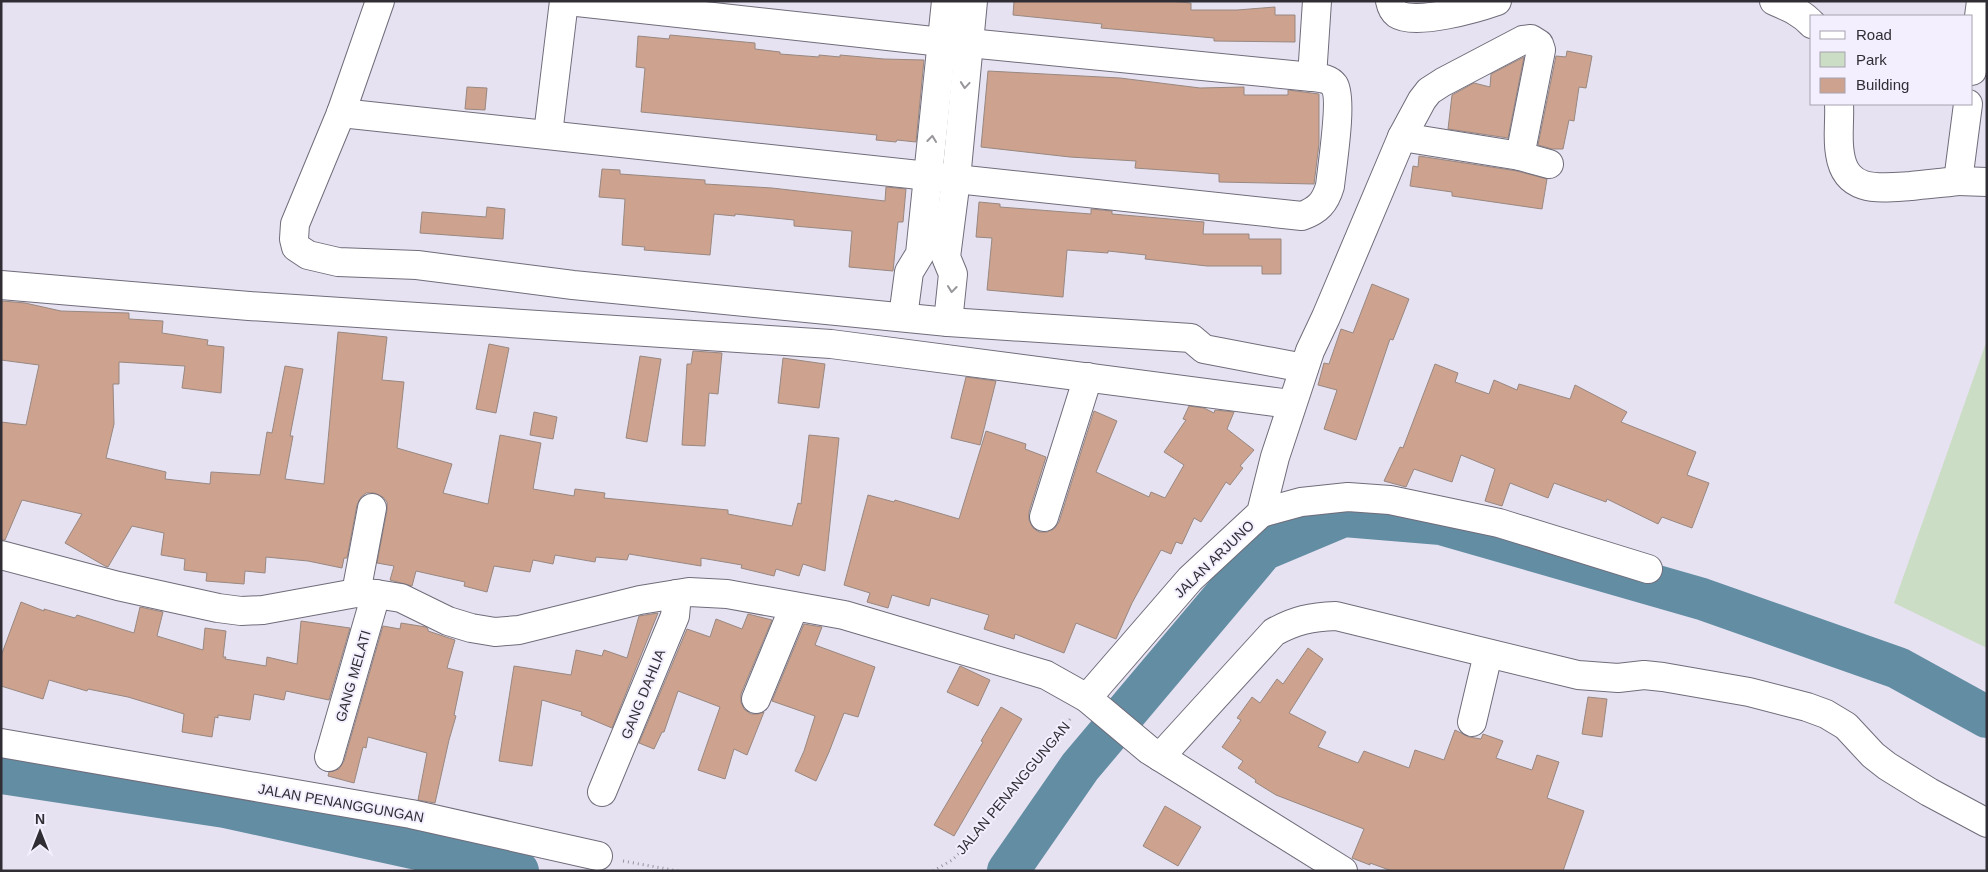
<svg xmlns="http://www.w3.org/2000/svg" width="1988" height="872" font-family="Helvetica,sans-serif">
	<rect width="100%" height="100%" fill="#e7e2f1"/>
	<path fill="#cbddc5" d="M 1987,340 L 1987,648 L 1894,603 Z"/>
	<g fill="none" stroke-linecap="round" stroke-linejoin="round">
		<g stroke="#628da3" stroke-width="42">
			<path d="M 1,773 L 225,807 L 518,871"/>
			<path d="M 1008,871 L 1080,767 L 1263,550 L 1344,516 L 1441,524 L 1702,599 L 1898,668 L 1987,717"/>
		</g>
	</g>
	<g fill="#cda28f" stroke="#988881">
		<path d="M 1014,1 L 1169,1 L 1191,3 L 1191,10 L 1237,10 L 1275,7 L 1275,15 L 1295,15 L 1295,42 L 1214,41 L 1214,38 L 1101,28 L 1102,24 L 1013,15 Z"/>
		<path d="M 670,35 L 755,43 L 755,49 L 780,52 L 780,54 L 819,57 L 819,55 L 840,57 L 840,55 L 884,59 L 924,60 L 916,142 L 897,140 L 896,142 L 876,140 L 877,135 L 641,112 L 645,68 L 636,67 L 638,36 L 669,39 Z"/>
		<path d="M 1567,51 L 1592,56 L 1586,88 L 1579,87 L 1574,121 L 1569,120 L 1563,149 L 1552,149 L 1538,145 L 1556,56 L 1566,57 Z"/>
		<path d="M 1524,57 L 1508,138 L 1448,129 L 1452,95 L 1474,83 L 1490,87 L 1491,74 Z"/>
		<path d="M 988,71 L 1120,78 L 1200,88 L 1244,87 L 1244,95 L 1288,95 L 1288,90 L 1319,94 L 1319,144 L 1314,184 L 1219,182 L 1219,174 L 1135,168 L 1136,161 L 1070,157 L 981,147 Z"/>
		<path d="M 467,87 L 487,88 L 485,110 L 465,109 Z"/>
		<path d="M 1419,156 L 1517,171 L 1547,179 L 1542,209 L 1452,196 L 1452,192 L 1410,186 L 1413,166 L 1418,167 Z"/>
		<path d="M 602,169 L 620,170 L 620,174 L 705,180 L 705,184 L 772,188 L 885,201 L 886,187 L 906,189 L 903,222 L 898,222 L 893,271 L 849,267 L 852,231 L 794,226 L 794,220 L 735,214 L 735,216 L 714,214 L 710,255 L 644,250 L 645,247 L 622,245 L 625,199 L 599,197 Z"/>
		<path d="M 979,202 L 1000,204 L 1000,207 L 1091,214 L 1091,209 L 1112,211 L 1112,214 L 1204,222 L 1203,234 L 1249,234 L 1249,239 L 1281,239 L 1281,274 L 1262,274 L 1262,266 L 1207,266 L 1145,259 L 1146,255 L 1108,251 L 1108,253 L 1067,250 L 1063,297 L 987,290 L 992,238 L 976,237 Z"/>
		<path d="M 487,207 L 505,209 L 503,239 L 420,233 L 422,212 L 486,217 Z"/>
		<path d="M 1372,284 L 1409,299 L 1393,340 L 1390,339 L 1356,440 L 1324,429 L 1337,390 L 1318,385 L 1324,363 L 1329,364 L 1341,329 L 1353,333 Z"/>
		<path d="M 2,301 L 25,303 L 61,311 L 129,313 L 129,319 L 163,321 L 162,333 L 208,340 L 207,345 L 224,347 L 221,393 L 182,388 L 185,366 L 119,362 L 119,384 L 113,384 L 114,424 L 106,458 L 166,472 L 165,479 L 210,484 L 211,472 L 260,475 L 267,432 L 272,433 L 285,366 L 303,369 L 290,436 L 293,436 L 285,479 L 324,484 L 338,332 L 387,337 L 382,380 L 404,382 L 397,448 L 452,464 L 443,493 L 488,504 L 500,435 L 541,443 L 533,489 L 574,496 L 575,489 L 605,493 L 604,498 L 728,510 L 728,514 L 792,526 L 798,503 L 801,504 L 809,435 L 839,438 L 825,571 L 803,564 L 799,576 L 776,569 L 774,576 L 741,568 L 742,565 L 701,558 L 701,566 L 629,554 L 627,560 L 596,557 L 595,562 L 555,555 L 553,564 L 533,560 L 530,572 L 494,566 L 487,592 L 464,586 L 465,582 L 416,571 L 412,586 L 390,580 L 394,566 L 377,563 L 387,510 L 387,502 L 383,497 L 374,493 L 366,493 L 361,497 L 357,505 L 347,558 L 344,558 L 342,568 L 308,561 L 266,557 L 265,573 L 245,571 L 244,584 L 206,581 L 207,573 L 184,570 L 185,559 L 161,555 L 164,533 L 132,526 L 108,567 L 105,566 L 65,543 L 82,514 L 22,500 L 5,540 L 1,540 L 1,422 L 26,425 L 39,365 L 1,360 Z"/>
		<path d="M 489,344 L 509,348 L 496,413 L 476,409 Z"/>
		<path d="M 693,351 L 722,353 L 718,394 L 709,393 L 705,446 L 682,445 L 687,364 L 691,364 Z"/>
		<path d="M 640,356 L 661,359 L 647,442 L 626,438 Z"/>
		<path d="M 783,358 L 825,364 L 819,408 L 778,403 Z"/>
		<path d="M 1435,364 L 1458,373 L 1455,382 L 1489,394 L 1494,380 L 1517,390 L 1519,384 L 1570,399 L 1575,385 L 1627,412 L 1621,422 L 1696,452 L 1687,475 L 1709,483 L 1692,528 L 1662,517 L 1658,524 L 1607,499 L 1606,502 L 1554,483 L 1548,498 L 1510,483 L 1502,506 L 1485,501 L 1495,469 L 1461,455 L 1452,482 L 1414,469 L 1406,487 L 1384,481 L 1400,447 L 1403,448 Z"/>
		<path d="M 966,377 L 996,381 L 980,445 L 951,438 Z"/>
		<path d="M 1189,406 L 1204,408 L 1214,413 L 1215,410 L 1234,412 L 1227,429 L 1254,450 L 1240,466 L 1243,468 L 1230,485 L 1226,482 L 1201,522 L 1194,518 L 1182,544 L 1176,542 L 1171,554 L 1161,550 L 1132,603 L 1116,639 L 1076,623 L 1064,653 L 1015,634 L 1014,639 L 984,629 L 989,615 L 931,598 L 929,606 L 892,595 L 888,608 L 867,602 L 870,593 L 844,585 L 868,495 L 894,502 L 895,500 L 959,519 L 986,431 L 1026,444 L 1025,449 L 1046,457 L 1029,512 L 1029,520 L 1033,528 L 1039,532 L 1047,532 L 1054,529 L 1059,522 L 1094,411 L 1117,421 L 1096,472 L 1149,497 L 1151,492 L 1165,498 L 1184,465 L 1164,452 L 1186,420 L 1183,419 Z"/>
		<path d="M 534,412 L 557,417 L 553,439 L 530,435 Z"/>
		<path d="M 21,602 L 44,611 L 44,609 L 75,618 L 77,615 L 134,633 L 140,607 L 163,612 L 157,636 L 203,650 L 205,628 L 226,631 L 223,657 L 226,657 L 225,659 L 266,666 L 267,657 L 297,664 L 301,621 L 350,628 L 329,700 L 286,691 L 284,700 L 254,694 L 250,720 L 218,715 L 218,718 L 215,717 L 212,737 L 182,732 L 184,714 L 128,697 L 88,689 L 87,691 L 49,680 L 43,699 L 1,686 L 1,656 Z"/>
		<path d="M 658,613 L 612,728 L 581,715 L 582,712 L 542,700 L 532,766 L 499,761 L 514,666 L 571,675 L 576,650 L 602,656 L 604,650 L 627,658 L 639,616 Z"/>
		<path d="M 748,614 L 772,620 L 741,694 L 741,702 L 744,709 L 751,714 L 758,714 L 764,712 L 747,755 L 734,749 L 725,779 L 698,770 L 720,707 L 678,691 L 664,732 L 662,732 L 654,749 L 639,743 L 687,629 L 710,637 L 716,619 L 742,629 Z"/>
		<path d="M 401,623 L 426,627 L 428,629 L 428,631 L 455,640 L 447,668 L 463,672 L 454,715 L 456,716 L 449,740 L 435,803 L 418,800 L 427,753 L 368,737 L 366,748 L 363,747 L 354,783 L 328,776 L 329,772 L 339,769 L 344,761 L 383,626 L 400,629 Z"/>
		<path d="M 804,624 L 822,627 L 815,645 L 875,667 L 858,717 L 844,713 L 829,752 L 816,781 L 795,771 L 804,751 L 815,716 L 772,701 Z"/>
		<path d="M 1308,648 L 1323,659 L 1289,713 L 1326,732 L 1318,747 L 1358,763 L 1364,751 L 1409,768 L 1415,750 L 1444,760 L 1455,730 L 1469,737 L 1481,739 L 1483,734 L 1503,741 L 1496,758 L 1532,770 L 1537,755 L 1559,762 L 1547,798 L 1584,811 L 1563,871 L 1392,871 L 1370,863 L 1370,865 L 1352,858 L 1364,829 L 1276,795 L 1255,782 L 1256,780 L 1238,768 L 1243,761 L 1222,747 L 1241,720 L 1237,718 L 1252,697 L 1260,703 L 1277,679 L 1283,684 Z"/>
		<path d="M 960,666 L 990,680 L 978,706 L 947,692 Z"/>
		<path d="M 1588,697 L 1607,699 L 1602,737 L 1582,734 Z"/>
		<path d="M 1001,707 L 1022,719 L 954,836 L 934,825 L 983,742 L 981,741 Z"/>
		<path d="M 1165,806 L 1201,827 L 1178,866 L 1143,846 Z"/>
	</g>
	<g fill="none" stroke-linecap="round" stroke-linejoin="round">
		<g stroke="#706c7a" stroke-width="30">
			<g id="minor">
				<path d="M 380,1 L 341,113 L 295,224 L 294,239 L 296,247 L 308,255 L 338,262 L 417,265 L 573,285 L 948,322 L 1191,338 L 1204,349 L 1304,368"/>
				<path d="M 568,1 L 942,42"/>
				<path d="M 1390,1 C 1391,6 1393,11 1397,14 C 1415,26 1477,8 1497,1"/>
				<path d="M 1774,1 C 1788,7 1801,12 1812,24"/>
				<path d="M 969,43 L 1312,77"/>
				<path d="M 1972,71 L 1981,1"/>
				<path d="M 1839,104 C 1840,120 1837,138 1840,154 C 1846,194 1881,188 1911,186 C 1927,184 1942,183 1958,181 L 1968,104"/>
				<path d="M 341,113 L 1302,216 C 1318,210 1325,203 1330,186 C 1332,167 1343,98 1334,85 C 1329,78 1319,78 1312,77 L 1317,1"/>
				<path d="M 548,134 L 564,1"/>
				<path d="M 1402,137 L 1520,156 L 1549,164"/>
				<path d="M 1958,181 L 1987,182"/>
				<path d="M 1,285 L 249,306 L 831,344 L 1291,404"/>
				<path d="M 903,317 L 909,272 L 920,254 L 946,1"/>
				<path d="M 948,322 L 953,274 L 946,257 L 956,179 L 973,1"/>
				<path d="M 1261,513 L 1301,502 L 1348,497 L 1390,500 L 1499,523 L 1648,569"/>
				<path d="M 1044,517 L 1088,377"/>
				<path d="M 356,593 L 372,508"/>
				<path d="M 1087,698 L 1190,579 L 1261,513 L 1275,457 L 1310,351 L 1326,317 L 1402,137 L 1422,100 L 1429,91 L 1443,82 L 1523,40 L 1531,39 L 1539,44 L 1541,50 L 1520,156"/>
				<path d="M 756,699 L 794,607"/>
				<path d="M 1472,722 L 1488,654"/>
				<path d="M 1,743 L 411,814 L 598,856"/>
				<path d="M 329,757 L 376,594"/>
				<path d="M 1160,757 L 1274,632 C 1296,620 1311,617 1336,616 L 1578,675 L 1618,678 L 1644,675 L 1663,677 L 1749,692 L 1807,707 L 1826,714 L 1846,726 L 1873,755 L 1887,766 L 1929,792 L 1987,823"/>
				<path d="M 602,792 L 675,616 L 677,594"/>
			</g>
		</g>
		<g stroke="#706c7a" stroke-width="30">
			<path id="tertiary" d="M 1,555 L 118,586 L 218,608 L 241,611 L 263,610 L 356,593 L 376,594 L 401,598 L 448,621 L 471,628 L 495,632 L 519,630 L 640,600 L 689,592 L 727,594 L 844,615 L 1046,675 L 1087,698 L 1149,750 L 1343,871"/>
		</g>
		<g stroke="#97949f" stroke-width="3" stroke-dasharray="1 4" stroke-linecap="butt">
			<path d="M 623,861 L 678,871"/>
			<path d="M 933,871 L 952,860 L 970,843 L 1071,718"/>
		</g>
		<use href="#minor" stroke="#fff" stroke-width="28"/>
		<use href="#tertiary" stroke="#fff" stroke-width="28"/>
	</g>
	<defs><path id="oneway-chevron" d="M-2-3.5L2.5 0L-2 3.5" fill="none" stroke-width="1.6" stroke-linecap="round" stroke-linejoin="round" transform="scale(1.25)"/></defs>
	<g stroke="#98969a">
		<use href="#oneway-chevron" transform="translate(965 85) rotate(95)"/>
		<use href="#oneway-chevron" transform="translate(932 139) rotate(-84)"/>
		<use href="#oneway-chevron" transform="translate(952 289) rotate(96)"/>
	</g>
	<g text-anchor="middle" stroke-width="4" stroke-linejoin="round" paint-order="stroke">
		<g font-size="14" fill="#302e34" stroke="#f4efff">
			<text transform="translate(1214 559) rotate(-44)" y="5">JALAN ARJUNO</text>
			<text transform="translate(353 676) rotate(-74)" y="5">GANG MELATI</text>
			<text transform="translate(643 694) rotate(-68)" y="5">GANG DAHLIA</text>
			<text transform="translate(1013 788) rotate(-50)" y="5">JALAN PENANGGUNGAN</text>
			<text transform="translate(341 803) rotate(10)" y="5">JALAN PENANGGUNGAN</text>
		</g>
	</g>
	<rect width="1988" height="872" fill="none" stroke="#302e34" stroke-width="5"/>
	<rect x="1810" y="15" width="162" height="90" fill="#f4efff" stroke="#a6a2ae"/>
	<rect x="1820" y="31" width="25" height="8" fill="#ffffff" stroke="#a6a2ae"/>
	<text x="1856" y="40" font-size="15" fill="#302e34">Road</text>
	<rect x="1820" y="52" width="25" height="15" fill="#cbddc5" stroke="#a6a2ae"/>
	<text x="1856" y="65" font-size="15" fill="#302e34">Park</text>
	<rect x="1820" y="78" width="25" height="15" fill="#cda28f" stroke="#a6a2ae"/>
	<text x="1856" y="90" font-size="15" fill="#302e34">Building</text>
	<g transform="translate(40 832)" stroke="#f4efff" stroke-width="4" paint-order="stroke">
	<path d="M0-4L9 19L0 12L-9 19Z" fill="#302e34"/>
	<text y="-8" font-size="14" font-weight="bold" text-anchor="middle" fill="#302e34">N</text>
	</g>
</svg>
